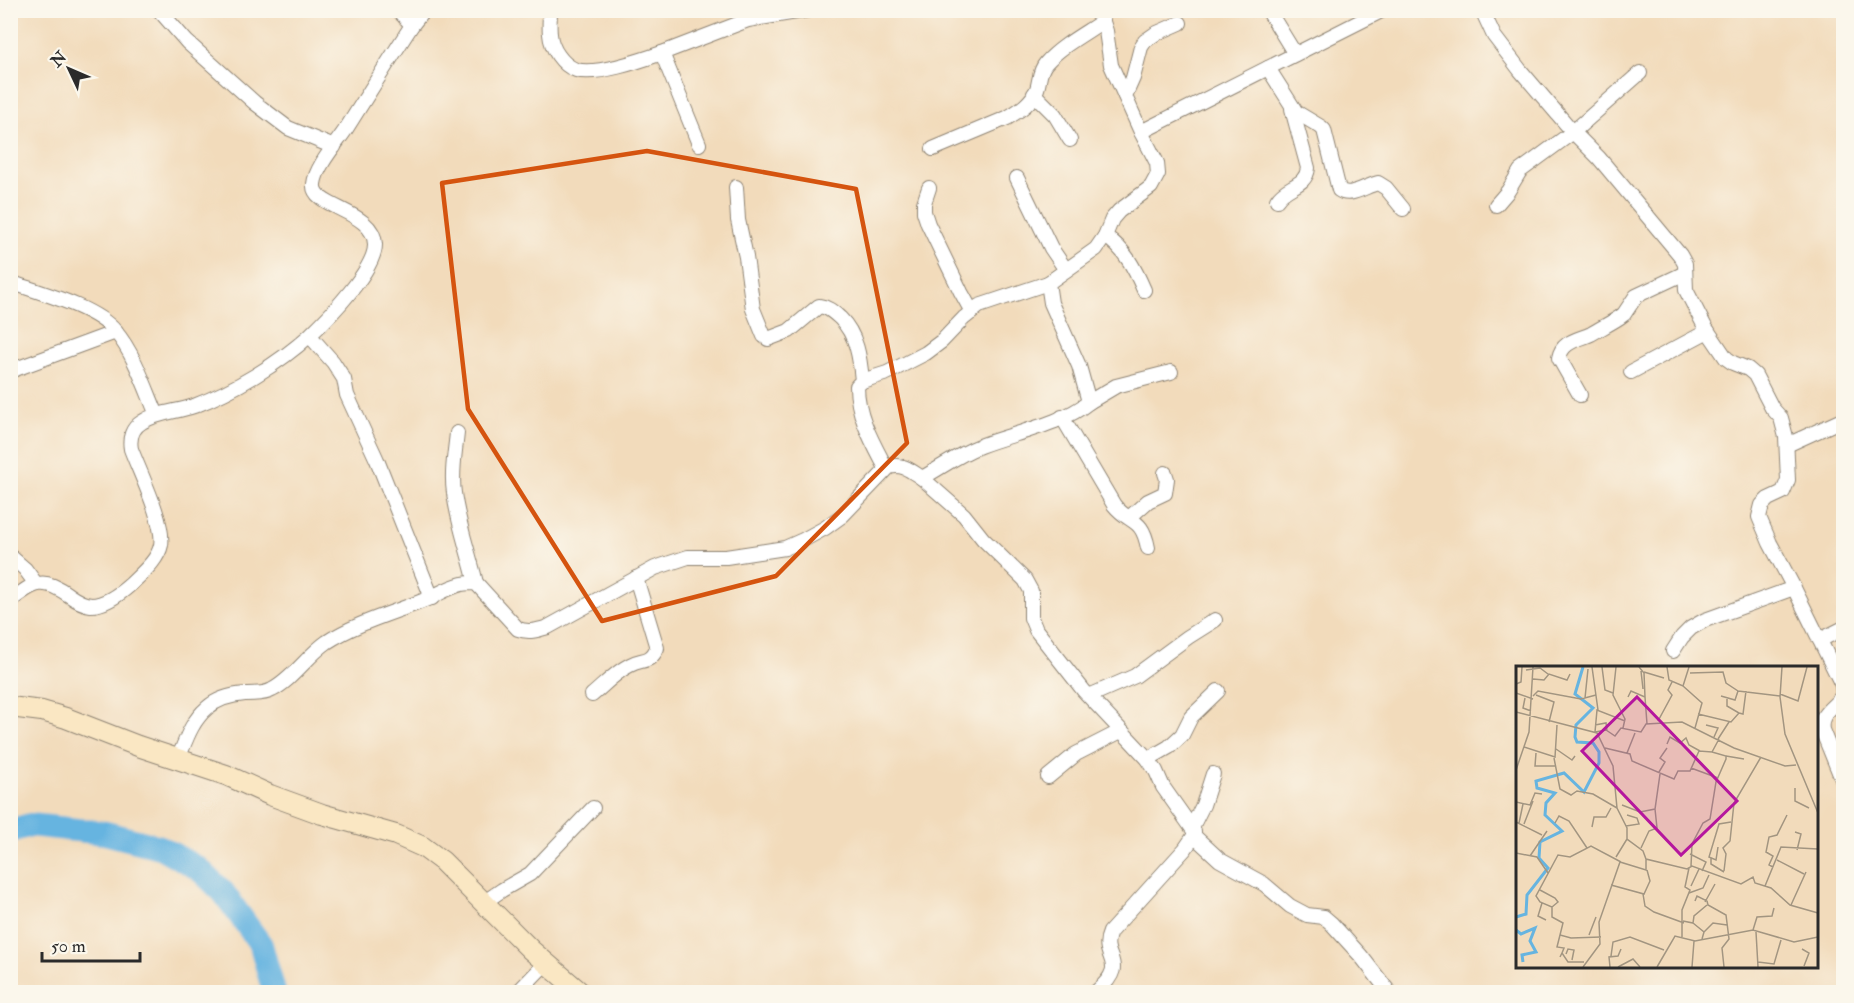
<svg xmlns="http://www.w3.org/2000/svg" width="1854" height="1003" font-family="'IM FELL Double Pica',serif">
	<rect width="100%" height="100%" fill="#fbf7ec"/>
	<filter id="ink" filterUnits="userSpaceOnUse"><feTurbulence type="fractalNoise" baseFrequency=".0167" numOctaves="2"/><feDisplacementMap in="SourceGraphic" scale="12" xChannelSelector="R" yChannelSelector="G"/><feConvolveMatrix kernelMatrix="1 2 1 2 8 2 1 2 1" color-interpolation-filters="sRGB"/></filter>
	<filter id="wash" filterUnits="userSpaceOnUse"><feTurbulence type="fractalNoise" baseFrequency=".008" numOctaves="4" result="noise"/><feDisplacementMap in="SourceGraphic" scale="24" xChannelSelector="R" yChannelSelector="G"/><feGaussianBlur stdDeviation="1.35" result="paint"/><feColorMatrix in="noise" values="0 0 0 0 0 0 0 0 0 0 0 0 0 0 0 0 0 1.4 0 .05"/><feComposite in="paint" operator="in"/></filter>
	<g filter="url(#wash)">
		<rect width="100%" height="100%" fill="#f2dbbb"/>
		<g fill="none" stroke-linecap="round" stroke-linejoin="round">
			<path stroke="#66b4e0" stroke-width="24" d="M 10,831 L 30,825 L 105,833 L 160,847 L 199,869 L 223,892 L 261,945 L 274,992"/>
		</g>
	</g>
	<g filter="url(#ink)">
		<g fill="none" stroke-linecap="round" stroke-linejoin="round">
			<g stroke="#8e8373" stroke-width="16">
				<g id="street">
					<path d="M 159,10 L 187,42 L 255,103 L 288,128 L 334,147"/>
					<path d="M 398,10 L 412,25"/>
					<path d="M 550,10 C 550,18 549,26 550,34 C 551,48 562,65 576,70 C 597,76 642,60 662,53"/>
					<path d="M 1268,10 L 1295,54"/>
					<path d="M 1482,10 L 1494,36 L 1520,70 L 1573,132 L 1599,158 L 1680,255 L 1685,264 L 1686,290 L 1705,327 L 1726,358 L 1733,363 L 1748,369 L 1755,375 L 1772,408 L 1781,418 L 1786,437 L 1788,480 L 1783,492 L 1768,499 L 1762,505 L 1759,517 L 1770,543 L 1794,588 L 1842,685 L 1843,695 C 1834,708 1819,712 1822,730 L 1844,784"/>
					<path d="M 1268,68 L 1296,112 L 1321,127 L 1324,130 L 1339,190 C 1350,198 1365,186 1378,183 L 1386,188 L 1403,209"/>
					<path d="M 1034,94 L 1055,115 L 1070,140"/>
					<path d="M 1125,96 L 1133,78 L 1141,47 L 1145,41 L 1155,34 L 1180,23"/>
					<path d="M 1141,132 L 1383,10"/>
					<path d="M 699,144 L 662,53 L 748,20 L 809,10"/>
					<path d="M 933,149 L 1007,118 C 1018,111 1032,103 1037,89 C 1040,80 1039,71 1046,63 C 1061,46 1084,34 1103,21"/>
					<path d="M 1017,178 L 1051,248 L 1066,270"/>
					<path d="M 736,187 L 738,220 L 746,257 L 753,309 L 764,336 L 768,339 L 789,331 L 819,306 C 828,307 833,312 840,318 C 857,335 860,358 862,381 L 857,386 C 857,416 873,443 886,468"/>
					<path d="M 929,188 L 924,203 L 924,212 L 928,224 L 961,292 L 972,312"/>
					<path d="M 1277,200 C 1286,185 1306,187 1308,168 L 1292,109"/>
					<path d="M 1496,205 L 1508,191 L 1520,171 L 1573,132 L 1640,73"/>
					<path d="M 1105,236 C 1125,249 1135,269 1144,290"/>
					<path d="M 10,282 C 41,293 95,307 115,331 C 134,353 146,389 157,415"/>
					<path d="M 310,336 L 333,362 L 344,379 L 347,395 L 377,460 L 432,598"/>
					<path d="M 10,371 L 116,332"/>
					<path d="M 1631,372 L 1708,331"/>
					<path d="M 862,381 L 887,373 L 926,353 L 942,341 L 964,318 L 979,306 L 1048,283"/>
					<path d="M 1580,395 L 1559,358 C 1562,341 1578,340 1591,334 C 1601,328 1611,323 1620,317 L 1624,314 L 1636,296 L 1685,273"/>
					<path d="M 1089,402 L 1116,386 L 1171,372"/>
					<path d="M 1062,417 L 1114,505 C 1130,525 1142,516 1148,548"/>
					<path d="M 457,433 C 455,453 451,473 454,493 C 458,524 469,553 476,583"/>
					<path d="M 1787,445 L 1844,419"/>
					<path d="M 922,478 L 964,515 L 983,539 L 1025,580 L 1031,591 L 1031,618 L 1036,630 L 1084,691 L 1148,759 L 1156,771 L 1163,787 L 1194,831 L 1194,836 L 1185,849 L 1110,932 C 1098,959 1132,961 1096,992"/>
					<path d="M 1130,517 L 1148,501 L 1165,493 L 1167,479 L 1165,473"/>
					<path d="M 10,556 L 25,569 L 36,584"/>
					<path d="M 10,601 C 35,582 43,576 70,596 C 77,601 83,604 91,605 C 105,605 121,593 131,584 C 142,573 158,560 161,545 C 165,523 139,471 131,449 C 129,438 132,428 142,422 C 157,412 177,412 194,406 C 233,391 279,364 310,335 C 328,318 376,269 375,244 C 374,210 311,208 314,184 C 316,166 337,143 346,129 C 368,94 390,59 412,25 L 424,10"/>
					<path d="M 1820,640 L 1844,628"/>
					<path d="M 1673,651 L 1682,637 L 1691,628 L 1705,620 L 1794,588"/>
					<path d="M 592,695 C 603,686 617,671 630,665 C 642,658 650,664 657,648 L 636,578"/>
					<path d="M 1089,696 L 1135,676 L 1188,637 L 1215,620"/>
					<path d="M 178,759 C 186,740 191,722 207,708 C 217,699 232,695 245,694 C 255,693 263,695 272,690 C 293,679 307,656 327,642 C 356,623 393,613 425,600 C 437,595 449,587 462,584 C 467,583 471,583 476,583 L 518,629 C 529,633 538,630 548,627 L 655,568 L 688,557 L 726,557 L 785,548 L 803,540 L 825,528 L 843,515 L 889,467 C 903,463 911,471 922,478 C 942,467 959,454 980,446 C 1013,433 1061,425 1089,402 L 1079,366 L 1051,303 L 1048,283 L 1096,249 L 1105,236 L 1112,219 L 1119,211 L 1151,187 L 1158,174 L 1157,163 L 1141,132 L 1111,65 L 1106,31 L 1099,10"/>
					<path d="M 1148,759 L 1169,747 L 1182,735 L 1191,717 L 1218,691"/>
					<path d="M 1048,777 L 1076,754 L 1121,731"/>
					<path d="M 1192,827 L 1203,805 L 1213,774"/>
					<path d="M 1194,836 L 1220,860 L 1264,884 L 1290,906 L 1307,915 L 1324,917 L 1331,923 L 1361,956 L 1389,992"/>
					<path d="M 483,903 L 502,890 L 530,874 L 593,808"/>
					<path d="M 518,992 L 546,963"/>
				</g>
			</g>
			<g stroke="#8e8373" stroke-width="22">
				<path id="secondary" d="M 10,707 L 42,711 L 66,718 L 138,746 L 226,775 L 270,795 L 322,814 L 396,835 L 423,847 L 442,861 L 531,950 L 580,992"/>
			</g>
			<use href="#street" stroke="#fff" stroke-width="14"/>
			<use href="#secondary" stroke="#fae7c3" stroke-width="20"/>
		</g>
	</g>
	<path fill="none" stroke="#d5540f" stroke-width="4.5" stroke-linejoin="round" d="M 647,151 L 856,189 L 907,443 L 776,576 L 602,621 L 468,409 L 442,183 Z"/>
	<g transform="translate(1516 666)">
		<rect width="302" height="302" fill="#f2dbbb"/>
		<path fill="none" stroke="#66b4e0" stroke-width="3" d="M 0,251 L 10,248 L 11,229 L 32,202 L 23,192 L 24,176 L 46,165 L 29,149 L 30,137 L 39,127 L 21,122 L 20,115 L 48,107 L 68,126 L 83,97 L 83,86 L 77,77 L 61,76 L 59,71 L 60,59 L 77,42 L 59,28 L 67,1M 0,264 L 5,268 L 19,262 L 14,275 L 20,286 L 6,289 L 7,296"/>
		<path fill="none" stroke="#a29581" stroke-width="1.5" d="M 76,1 L 82,44M 86,1 L 89,24 L 97,27M 100,1 L 97,29 L 109,53 L 107,62M 123,1 L 128,7 L 129,31M 151,1 L 153,14 L 167,20 L 173,1M 266,1 L 264,31 L 269,68 L 302,147M 10,4 L 24,2 L 32,8M 125,5 L 127,23M 128,6 L 148,12M 174,7 L 207,6 L 210,17 L 222,25 L 219,34 L 205,30M 17,13 L 28,14 L 33,8 L 51,14 L 54,8M 0,18 L 5,16 L 6,1M 167,20 L 186,37 L 179,62M 222,25 L 264,30M 0,27 L 17,33M 264,28 L 282,35 L 291,1M 20,29 L 38,36 L 33,56M 17,30 L 22,25 L 65,33 L 80,29M 112,31 L 115,25 L 129,31 L 131,58M 9,32 L 7,42 L 15,45M 69,32 L 72,3M 0,46 L 81,67 L 97,100 L 101,142 L 111,162 L 111,173 L 127,185 L 130,193 L 171,203 L 176,200 L 225,218 L 237,211 L 239,217 L 255,222 L 274,239 L 302,247M 223,47 L 227,48 L 230,25M 182,48 L 215,56 L 223,47 L 211,40 L 211,33M 142,55 L 156,29 L 152,24 L 156,16M 79,59 L 90,57 L 91,65M 190,59 L 202,62 L 198,71M 79,66 L 90,64 L 99,70 L 105,62 L 125,66 L 130,58 L 166,56 L 218,82 L 269,100 L 280,99M 79,66 L 81,44 L 109,55M 202,73 L 213,56M 151,78 L 154,71 L 164,77 L 170,72 L 173,79 L 184,85M 8,81 L 39,91 L 41,59M 89,82 L 114,88 L 116,95 L 158,113 L 162,105 L 174,105 L 183,85 L 196,86 L 203,73M 40,83 L 56,94 L 59,90M 20,87 L 19,100 L 39,100M 111,87 L 119,67M 210,90 L 228,93M 38,92 L 44,123 L 55,129 L 61,125 L 77,128 L 101,142M 175,102 L 202,112M 0,104 L 13,66 L 17,1M 143,106 L 149,96 L 144,92 L 151,82M 279,122 L 279,135 L 293,142M 0,136 L 14,139 L 19,127 L 26,128M 106,139 L 124,146 L 139,143 L 144,108M 0,156 L 26,169M 3,157 L 7,138M 39,157 L 43,150 L 53,155 L 71,182M 8,158 L 17,135M 110,160 L 123,158 L 121,152 L 111,149M 76,161 L 78,151 L 90,151 L 95,142M 279,166 L 285,168 L 281,184M 202,181 L 200,194 L 193,191 L 203,158 L 215,156M 125,182 L 133,165 L 141,162 L 139,143M 0,187 L 21,191 L 32,207M 174,188 L 190,196 L 186,205M 14,190 L 31,165M 100,191 L 111,173M 195,192 L 195,198 L 208,206M 261,194 L 288,208M 175,200 L 176,178 L 187,157 L 194,153 L 200,116 L 210,93 L 210,90 L 196,86M 257,201 L 253,199 L 257,190 L 250,186 L 253,171 L 261,169 L 271,149M 208,205 L 210,188 L 207,182 L 214,175 L 218,137 L 245,91M 95,219 L 128,228 L 134,215 L 131,204M 175,220 L 183,203M 249,220 L 265,181 L 302,183M 24,224 L 39,232 L 42,236 L 36,241M 173,227 L 187,222 L 193,209M 127,228 L 129,240 L 138,246 L 168,257M 179,235 L 181,230 L 191,235 L 192,239 L 210,249 L 213,273 L 206,282 L 208,301M 189,236 L 199,218M 26,237 L 22,250 L 30,254M 275,239 L 290,206M 167,255 L 177,257 L 178,250 L 191,239M 177,257 L 188,266 L 186,273M 237,264 L 241,251 L 256,250 L 258,242M 188,266 L 197,257 L 211,259M 240,266 L 242,301M 44,269 L 41,281 L 48,282 L 46,287M 73,269 L 80,251M 85,271 L 55,272 L 44,269 L 47,257 L 36,251 L 36,241 L 24,236 L 20,230 L 42,189 L 54,191 L 75,180 L 105,196M 166,271 L 166,244 L 174,224 L 169,221 L 173,202M 286,283 L 293,287 L 288,300M 50,288 L 52,283 L 58,284 L 56,294M 95,290 L 97,276 L 114,271 L 148,284M 44,291 L 46,287 L 52,296 L 68,296M 242,296 L 258,298 L 265,274M 67,301 L 84,278 L 83,256 L 104,196 L 130,204 L 130,193M 94,301 L 93,291 L 102,290 L 105,283M 102,301 L 117,293 L 124,301M 141,301 L 159,270 L 179,275 L 237,264 L 278,276 L 302,271M 176,301 L 178,275"/>
		<path fill="#b5179e" fill-opacity="0.15" stroke="#b5179e" stroke-width="3" d="M 121,31 L 221,135 L 165,189 L 66,85 Z"/>
		<rect width="302" height="302" fill="none" stroke="#2b2b2b" stroke-width="3"/>
	</g>
	<rect width="1854" height="1003" fill="none" stroke="#fbf7ec" stroke-width="36"/>
	<g transform="translate(69 69) rotate(314)" stroke="#fbf7ec" stroke-width="4.5" paint-order="stroke">
	<path d="M0-4.5L10 22L0 15L-10 22Z" fill="#2b2b2b"/>
	<text y="-9" font-size="16" font-weight="bold" text-anchor="middle" fill="#2b2b2b">N</text>
	</g>
	<path d="M42 952v9h98v-9" fill="none" stroke="#2b2b2b" stroke-width="3"/>
	<text x="51" y="952" font-size="18" fill="#2b2b2b" stroke="#fbf7ec" stroke-width="4.5" paint-order="stroke">50 m</text>
</svg>
